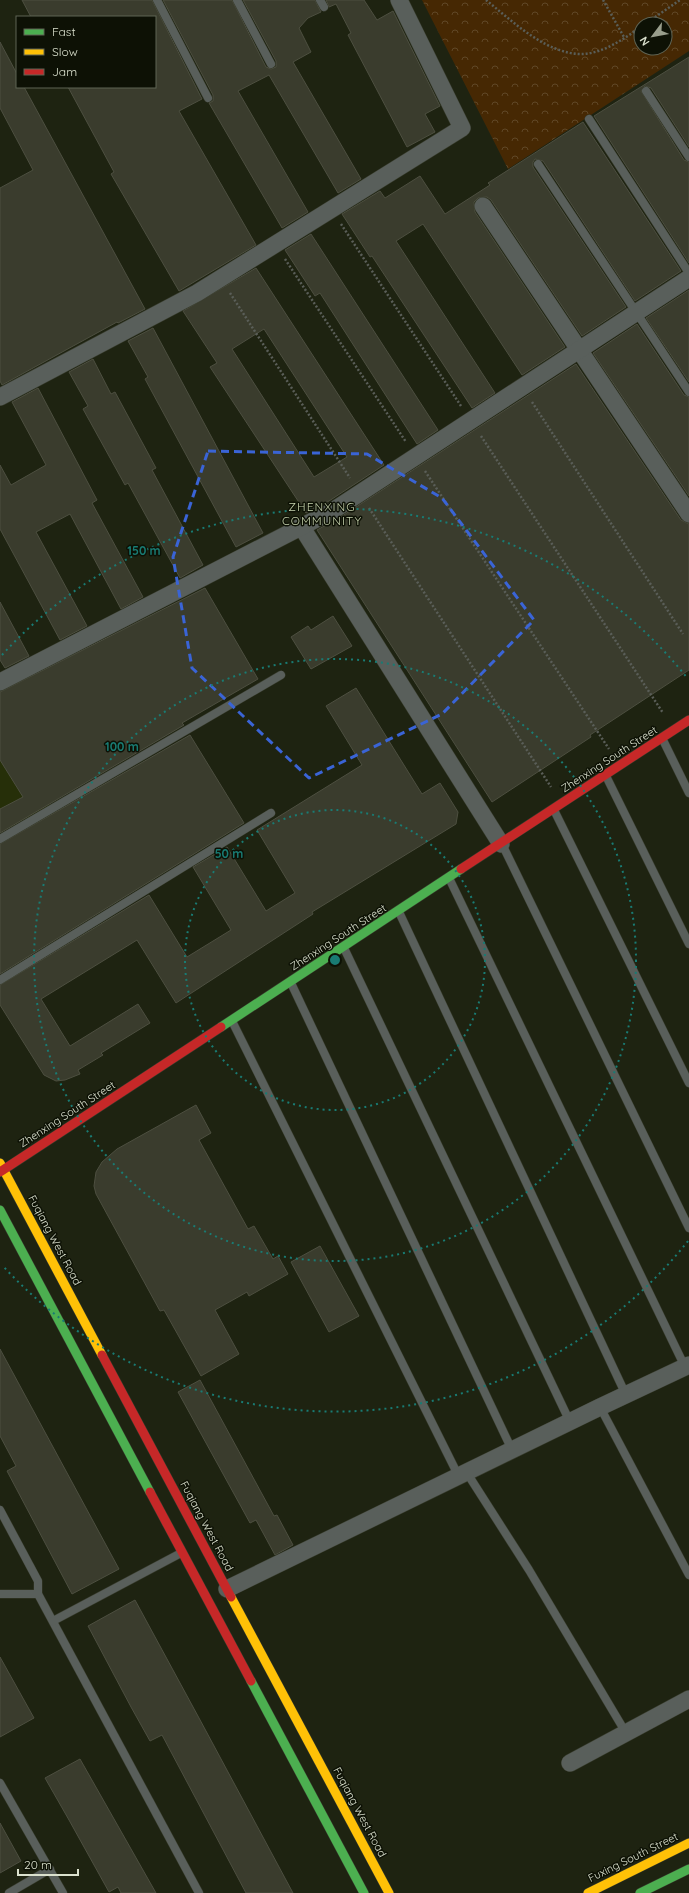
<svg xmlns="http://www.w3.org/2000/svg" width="689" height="1893" font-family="Quicksand,sans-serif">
	<defs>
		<pattern id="park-crowns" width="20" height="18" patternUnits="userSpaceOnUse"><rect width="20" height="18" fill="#462803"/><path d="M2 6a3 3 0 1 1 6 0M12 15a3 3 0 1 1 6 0" fill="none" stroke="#604727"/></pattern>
	</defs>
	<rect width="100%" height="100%" fill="#1e2311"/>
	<path fill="#262f09" d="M 0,721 L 50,805 L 0,833 Z"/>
	<path fill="url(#park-crowns)" fill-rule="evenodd" d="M 422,0 L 689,0 L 689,51 L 508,169 ZM 641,24 L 665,24 L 665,48 L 641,48 Z"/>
	<g fill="#3a3c2d" stroke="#4d4f40" fill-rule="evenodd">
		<path d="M 22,0 L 152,0 L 202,99 L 179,111 L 256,245 L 179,291 L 111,174 L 114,172 L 68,87 L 155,87 L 155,17 L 31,17 Z"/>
		<path d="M 163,0 L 232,0 L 266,67 L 271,69 L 276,67 L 276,61 L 243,0 L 315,0 L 321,12 L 308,18 L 299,28 L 311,52 L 293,62 L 361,179 L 338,193 L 269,75 L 238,91 L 308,212 L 282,228 L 209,103 L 213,101 L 213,95 Z"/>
		<path d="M 326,0 L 364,0 L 377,20 L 393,11 L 440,106 L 425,114 L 435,132 L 407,147 L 348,35 L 351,33 L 336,4 L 329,7 Z"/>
		<path d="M 0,42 L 17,74 L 17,87 L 24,87 L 145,309 L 118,323 L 117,322 L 2,385 L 0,381 L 0,188 L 33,170 L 0,108 Z"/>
		<path d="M 689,57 L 689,147 L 651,88 L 645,86 L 641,91 L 684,160 L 689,162 L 689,263 L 594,116 Z"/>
		<path d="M 583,122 L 681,271 L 635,301 L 543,161 L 535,159 L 533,162 L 533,167 L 626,307 L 582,336 L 491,200 L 487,197 L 478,198 L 474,202 L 475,212 L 565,347 L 522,375 L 423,224 L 396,241 L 495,393 L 472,408 L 372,256 L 370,257 L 342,214 L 380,191 L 385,198 L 420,176 L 445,214 L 490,185 L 488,183 Z"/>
		<path d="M 311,234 L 438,430 L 417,444 L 320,293 L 315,296 L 285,250 Z"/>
		<path d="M 256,268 L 384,465 L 329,501 L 306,513 L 210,367 L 217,363 L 183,311 ZM 264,329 L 347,457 L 314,477 L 232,349 Z"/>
		<path d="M 689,290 L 689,382 L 646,318 Z"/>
		<path d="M 637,324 L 684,395 L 689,397 L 689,496 L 593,353 Z"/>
		<path d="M 153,328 L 263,533 L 236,547 L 145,379 L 148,377 L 128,341 Z"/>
		<path d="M 93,359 L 111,394 L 115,392 L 156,468 L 152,470 L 203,565 L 180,578 L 128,483 L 125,485 L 83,409 L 88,406 L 69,372 Z"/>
		<path d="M 576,364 L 681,520 L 689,524 L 689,670 L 590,735 L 591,737 L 492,802 L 317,530 L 339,518 Z"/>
		<path d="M 38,388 L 97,500 L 92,503 L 143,597 L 121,609 L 70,514 L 36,532 L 87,626 L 60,640 L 0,529 L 0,465 L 11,485 L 46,465 L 12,402 Z"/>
		<path d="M 205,588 L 258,679 L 182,723 L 184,725 L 0,833 L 0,809 L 23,797 L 0,760 L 0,692 Z"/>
		<path d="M 0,602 L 29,656 L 5,668 L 0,660 Z"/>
		<path d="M 333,616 L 352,646 L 311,669 L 291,637 L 308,626 L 311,630 Z"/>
		<path d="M 356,688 L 422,794 L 440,783 L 458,812 L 456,824 L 312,912 L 313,914 L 176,1003 L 137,940 L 41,999 L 70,1046 L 138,1004 L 150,1023 L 101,1053 L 103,1055 L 78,1070 L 80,1074 L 65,1080 L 56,1081 L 44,1075 L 0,1005 L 0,985 L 149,895 L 187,957 L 231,930 L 193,867 L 227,847 L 266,911 L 295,893 L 257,830 L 362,765 L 326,706 Z"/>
		<path d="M 190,735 L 244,823 L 0,974 L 0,844 Z"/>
		<path d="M 196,1105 L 211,1133 L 199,1140 L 248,1229 L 254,1226 L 273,1259 L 278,1256 L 288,1274 L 249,1296 L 247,1292 L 215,1310 L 239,1354 L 201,1376 L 164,1310 L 160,1311 L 96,1194 L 94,1186 L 96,1172 L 102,1162 L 117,1149 Z"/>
		<path d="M 320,1246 L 359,1316 L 329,1332 L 291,1262 Z"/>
		<path d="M 0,1349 L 119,1569 L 72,1594 L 7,1471 L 16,1466 L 0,1436 Z"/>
		<path d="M 200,1380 L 274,1516 L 277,1515 L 293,1545 L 275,1555 L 256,1520 L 250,1523 L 178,1392 Z"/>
		<path d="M 135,1600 L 199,1718 L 293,1893 L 246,1893 L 162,1735 L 150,1741 L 131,1707 L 88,1626 Z"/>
		<path d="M 0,1657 L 34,1718 L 0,1737 Z"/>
		<path d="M 80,1759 L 156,1893 L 121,1893 L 118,1887 L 109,1892 L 69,1820 L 45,1778 Z"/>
		<path d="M 0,1823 L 21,1861 L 0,1873 Z"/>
	</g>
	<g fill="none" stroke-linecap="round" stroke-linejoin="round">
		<g stroke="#383c2d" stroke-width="9">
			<g id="lane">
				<path d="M 157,0 L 208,98"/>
				<path d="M 237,0 L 271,64"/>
				<path d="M 320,0 L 324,7"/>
				<path d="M 646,91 L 689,157"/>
				<path d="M 589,119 L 689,273"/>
				<path d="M 538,164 L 689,392"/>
				<path d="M 662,738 L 689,793"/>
				<path d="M 606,776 L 689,944"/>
				<path d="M 554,810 L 689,1083"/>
				<path d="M 0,839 L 281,675"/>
				<path d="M 502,844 L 689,1228"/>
				<path d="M 449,878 L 685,1367"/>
				<path d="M 399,912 L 626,1395"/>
				<path d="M 344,948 L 570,1422"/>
				<path d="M 0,980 L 271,813"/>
				<path d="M 291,983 L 512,1450"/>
				<path d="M 232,1021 L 459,1477"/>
				<path d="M 600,1407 L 689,1575"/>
				<path d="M 467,1473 L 529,1570 L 626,1733"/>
				<path d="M 0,1510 L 38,1581 L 38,1594 L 199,1893"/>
				<path d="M 0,1594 L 38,1594"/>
				<path d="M 53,1621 L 181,1553"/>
				<path d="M 0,1783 L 63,1893"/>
				<path d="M 9,1893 L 50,1869"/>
			</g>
		</g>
		<g stroke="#383c2d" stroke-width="18">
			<g id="street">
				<path d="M 483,206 L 689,514"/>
				<path d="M 0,397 L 197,293 L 462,128 L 399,0"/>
				<path d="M 301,526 L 501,844"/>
				<path d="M 0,682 L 334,510 L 689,278"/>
				<path d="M 227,1589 L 600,1407 L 689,1365"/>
				<path d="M 570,1763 L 689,1699"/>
			</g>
		</g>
		<g stroke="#383c2d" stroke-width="10">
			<g id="fast">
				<path d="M 221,1027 L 461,869"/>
				<path d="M 0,1210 L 150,1492"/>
				<path d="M 251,1681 L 364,1893"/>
				<path d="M 640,1893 L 689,1869"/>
			</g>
		</g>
		<g stroke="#383c2d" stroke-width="10">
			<g id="slow">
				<path d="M 0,1163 L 102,1355"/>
				<path d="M 231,1597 L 389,1893"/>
				<path d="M 588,1893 L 689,1843"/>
			</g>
		</g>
		<g stroke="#383c2d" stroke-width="10">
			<g id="jam">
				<path d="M 461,869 L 689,720"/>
				<path d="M 0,1172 L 221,1027"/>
				<path d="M 102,1355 L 231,1597"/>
				<path d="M 150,1492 L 251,1681"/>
			</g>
		</g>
		<g stroke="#5a5e58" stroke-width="2.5" stroke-dasharray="2 2" stroke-linecap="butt">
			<path d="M 486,0 C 512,21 547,55 583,54 C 604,53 625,38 641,27"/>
			<path d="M 603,0 L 624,37"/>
			<path d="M 645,24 L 680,0"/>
			<path d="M 341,224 L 461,406"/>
			<path d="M 285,259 L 406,442"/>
			<path d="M 230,293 L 350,478"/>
			<path d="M 532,402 L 683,634"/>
			<path d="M 481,436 L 663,713"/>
			<path d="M 425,471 L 609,749"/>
			<path d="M 369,508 L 551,787"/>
		</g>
		<use href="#lane" stroke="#595f5b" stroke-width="8"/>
		<use href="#street" stroke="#595f5b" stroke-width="17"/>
		<use href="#fast" stroke="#4caf50" stroke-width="9"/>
		<use href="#slow" stroke="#ffc107" stroke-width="9"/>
		<use href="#jam" stroke="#c62828" stroke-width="9"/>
	</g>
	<path fill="none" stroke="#3a64d6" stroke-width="3" stroke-dasharray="8 5" stroke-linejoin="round" d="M 208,451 L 367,454 L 442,498 L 534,620 L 442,714 L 309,778 L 192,668 L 173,557 Z"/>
	<g fill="none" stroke="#197b73" stroke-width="2" stroke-dasharray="2 4">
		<circle cx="335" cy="960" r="150"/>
		<circle cx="335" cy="960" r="301"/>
		<path d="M688 1241A451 451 0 0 1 2 1265M2 655A451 451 0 0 1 688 679"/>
	</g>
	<g text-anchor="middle" stroke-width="3" stroke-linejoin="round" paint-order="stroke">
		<g font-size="11" fill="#dbe1ce" stroke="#0d1105">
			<text transform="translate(609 759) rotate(-33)" y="4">Zhenxing South Street</text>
			<text transform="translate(338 937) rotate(-33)" y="4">Zhenxing South Street</text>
			<text transform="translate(67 1114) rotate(-33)" y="4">Zhenxing South Street</text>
			<text transform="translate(55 1240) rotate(62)" y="4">Fuqiang West Road</text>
			<text transform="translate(207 1526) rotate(62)" y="4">Fuqiang West Road</text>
			<text transform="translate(360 1812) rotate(62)" y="4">Fuqiang West Road</text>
			<text transform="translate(633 1857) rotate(-26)" y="4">Fuxing South Street</text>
		</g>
		<g font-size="12" letter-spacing="1" fill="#c6d2ad" stroke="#0d1105">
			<text x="322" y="511">ZHENXING<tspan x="322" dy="14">COMMUNITY</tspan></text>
		</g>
	</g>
	<circle cx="335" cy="960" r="6" fill="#197b73" stroke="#0d1105" stroke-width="2"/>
	<g font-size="12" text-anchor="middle" font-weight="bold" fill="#197b73" stroke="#0d1105" stroke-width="3" stroke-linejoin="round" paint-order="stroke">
		<text x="144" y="555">150 m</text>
		<text x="122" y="751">100 m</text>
		<text x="229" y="858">50 m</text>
	</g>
	<rect x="16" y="16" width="140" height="72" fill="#0d1105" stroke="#5f6455"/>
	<rect x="24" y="29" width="20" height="6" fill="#4caf50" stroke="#5f6455"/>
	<text x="52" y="36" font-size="12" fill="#dbe1ce">Fast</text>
	<rect x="24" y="49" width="20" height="6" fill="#ffc107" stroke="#5f6455"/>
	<text x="52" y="56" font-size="12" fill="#dbe1ce">Slow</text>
	<rect x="24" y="69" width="20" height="6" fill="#c62828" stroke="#5f6455"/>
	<text x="52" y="76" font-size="12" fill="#dbe1ce">Jam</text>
	<g transform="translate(653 36) rotate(238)"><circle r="19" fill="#0d1105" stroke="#5f6455"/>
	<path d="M0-3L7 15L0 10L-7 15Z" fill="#999e8c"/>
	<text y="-6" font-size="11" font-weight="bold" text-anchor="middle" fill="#dbe1ce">N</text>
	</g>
	<path d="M18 1869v6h60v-6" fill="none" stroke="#dbe1ce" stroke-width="2"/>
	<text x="24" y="1869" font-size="12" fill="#dbe1ce" stroke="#0d1105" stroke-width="3" paint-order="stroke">20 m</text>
</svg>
